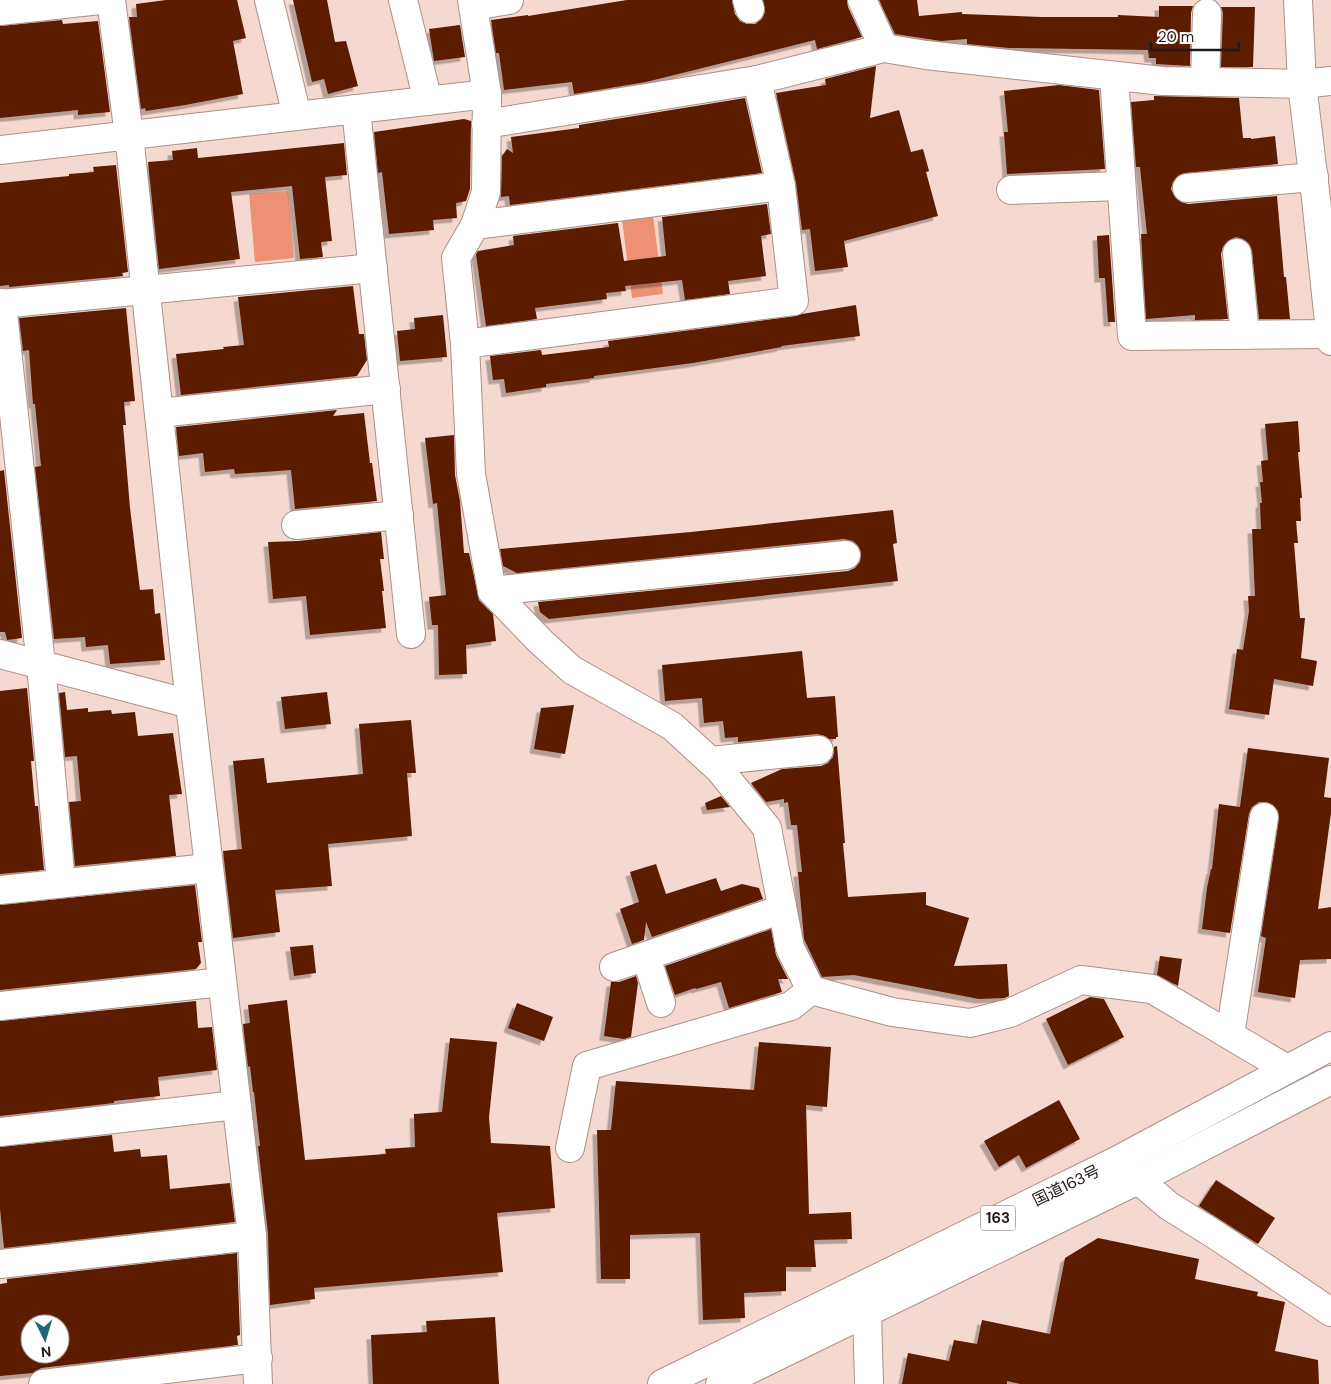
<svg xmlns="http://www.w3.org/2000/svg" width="1331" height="1384" font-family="'DM Sans','Noto Sans JP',sans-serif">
	<defs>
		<filter id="shadow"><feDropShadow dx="-4.5" dy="4.5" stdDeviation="0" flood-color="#0004"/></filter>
	</defs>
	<rect width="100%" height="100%" fill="#f5d8cf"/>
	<g fill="#ec9173">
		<path d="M 288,191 L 294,258 L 255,262 L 249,194 Z"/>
		<path d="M 653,215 L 663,294 L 632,298 L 622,219 Z"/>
	</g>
	<g fill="#5c1a01" fill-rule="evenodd" filter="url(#shadow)">
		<path d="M 166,0 L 237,0 L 246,38 L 233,41 L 243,94 L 185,105 L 146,111 L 145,108 L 141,109 L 129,17 L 137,17 L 136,4 Z"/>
		<path d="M 293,0 L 327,0 L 335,42 L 346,41 L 358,86 L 328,94 L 324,79 L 312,82 Z"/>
		<path d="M 627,0 L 732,0 L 735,14 L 740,21 L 747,24 L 755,24 L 762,19 L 765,12 L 763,0 L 847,0 L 848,7 L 862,37 L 817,49 L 815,40 L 646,82 L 574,94 L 572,82 L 504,90 L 499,53 L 496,53 L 491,20 L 528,15 L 528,16 Z"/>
		<path d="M 879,0 L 917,0 L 919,16 L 962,12 L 962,14 L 1042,17 L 1118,17 L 1118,15 L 1159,17 L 1159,6 L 1193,6 L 1191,13 L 1190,66 L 1156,64 L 1156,58 L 1149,58 L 1148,50 L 1009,48 L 967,44 L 967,39 L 941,41 L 895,34 Z"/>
		<path d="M 1221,7 L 1255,7 L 1253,67 L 1221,67 L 1223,13 Z"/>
		<path d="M 62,20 L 63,24 L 98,21 L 110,112 L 78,115 L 78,110 L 0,118 L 0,26 Z"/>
		<path d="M 460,25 L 465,57 L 434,61 L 429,29 Z"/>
		<path d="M 876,66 L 870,118 L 899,110 L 911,152 L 923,149 L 929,171 L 926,172 L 938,216 L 844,241 L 848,267 L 815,271 L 810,229 L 802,230 L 796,183 L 776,93 L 826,85 L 825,79 Z"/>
		<path d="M 1059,85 L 1099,90 L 1105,169 L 1007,174 L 1004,132 L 1008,132 L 1004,91 Z"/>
		<path d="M 1154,96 L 1239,98 L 1243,138 L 1251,138 L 1251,139 L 1275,136 L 1278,164 L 1185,173 L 1178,176 L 1173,182 L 1171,189 L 1175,197 L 1181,202 L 1188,204 L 1277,196 L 1284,277 L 1286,277 L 1290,319 L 1259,319 L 1252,251 L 1249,244 L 1243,239 L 1236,237 L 1228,241 L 1223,247 L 1221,254 L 1228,319 L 1195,320 L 1195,315 L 1146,319 L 1141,234 L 1147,234 L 1140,167 L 1136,167 L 1131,102 L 1154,100 Z"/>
		<path d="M 745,98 L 762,173 L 510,205 L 509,196 L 501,197 L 502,156 L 507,149 L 513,153 L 511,137 L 579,128 L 579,125 Z"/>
		<path d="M 464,119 L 471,121 L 470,189 L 466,201 L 456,203 L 457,218 L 433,220 L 434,230 L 389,234 L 382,172 L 378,173 L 374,132 Z"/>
		<path d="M 344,143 L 347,175 L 325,177 L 332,241 L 321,242 L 323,257 L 300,259 L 292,186 L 231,192 L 240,259 L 159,269 L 148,162 L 173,160 L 172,151 L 197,148 L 198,158 Z"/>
		<path d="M 116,165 L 128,272 L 122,273 L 123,276 L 9,287 L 9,285 L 0,286 L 0,183 L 69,176 L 69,174 L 94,172 L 93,167 Z"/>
		<path d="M 767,204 L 771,234 L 761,236 L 766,276 L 728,281 L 730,294 L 685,300 L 682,280 L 625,286 L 626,291 L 606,293 L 607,299 L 535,308 L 537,319 L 486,326 L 476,254 L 478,251 L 514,245 L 513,236 L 618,223 L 624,261 L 666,256 L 662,217 Z"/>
		<path d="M 1109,235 L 1115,322 L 1108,322 L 1105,278 L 1099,278 L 1097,236 Z"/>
		<path d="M 353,286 L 359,334 L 364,334 L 367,360 L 357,376 L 181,395 L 176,354 L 224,349 L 223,347 L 244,345 L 238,297 Z"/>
		<path d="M 856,305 L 860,336 L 781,346 L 782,347 L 693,363 L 594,376 L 594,378 L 546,384 L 546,387 L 506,393 L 504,379 L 493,380 L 490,356 L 541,350 L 542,355 L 609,347 L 608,341 L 796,316 L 802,314 Z"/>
		<path d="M 126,308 L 135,401 L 124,402 L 126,425 L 123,425 L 130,508 L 140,590 L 153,589 L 155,614 L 160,613 L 165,660 L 110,664 L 108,645 L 86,647 L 85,637 L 54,639 L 35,467 L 41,466 L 35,404 L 33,404 L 29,350 L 23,351 L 19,318 Z"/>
		<path d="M 443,315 L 447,357 L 400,361 L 397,331 L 415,329 L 414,318 Z"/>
		<path d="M 337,410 L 333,416 L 364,413 L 370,463 L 372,463 L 377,501 L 295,509 L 291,470 L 235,474 L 234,469 L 205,472 L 203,453 L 179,456 L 176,427 Z"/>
		<path d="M 1298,421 L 1300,452 L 1298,452 L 1302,498 L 1300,498 L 1301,521 L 1296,521 L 1298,543 L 1294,543 L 1300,618 L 1305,618 L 1301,658 L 1317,661 L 1313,686 L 1274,679 L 1269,715 L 1229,709 L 1237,649 L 1243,650 L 1249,611 L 1248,596 L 1255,596 L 1252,529 L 1261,529 L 1260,503 L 1262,503 L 1260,482 L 1263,482 L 1261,461 L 1268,460 L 1265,424 Z"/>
		<path d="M 454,435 L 455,475 L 460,501 L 464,553 L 469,553 L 479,600 L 493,614 L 496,641 L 466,645 L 467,674 L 439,675 L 438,625 L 432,625 L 429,597 L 446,595 L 437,503 L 433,504 L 425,438 Z"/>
		<path d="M 4,470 L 22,638 L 7,640 L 5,632 L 0,632 L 0,471 Z"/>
		<path d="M 893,510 L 897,543 L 893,544 L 898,581 L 549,619 L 540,612 L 538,602 L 848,571 L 855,568 L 860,562 L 861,553 L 858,546 L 853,541 L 844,539 L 517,573 L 503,566 L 500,549 L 691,532 Z"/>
		<path d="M 381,532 L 384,559 L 380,559 L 384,591 L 382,591 L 386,628 L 310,635 L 306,596 L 273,599 L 268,542 L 298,541 Z"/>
		<path d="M 802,651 L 807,698 L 835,696 L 838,737 L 836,737 L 836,739 L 829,739 L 825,736 L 817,734 L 738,742 L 738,737 L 725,738 L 723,721 L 704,723 L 702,698 L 665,701 L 662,665 Z"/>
		<path d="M 27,688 L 34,761 L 31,761 L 35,806 L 38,806 L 44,870 L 0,874 L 0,691 Z"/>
		<path d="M 65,692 L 67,710 L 88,708 L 88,712 L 111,710 L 112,714 L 135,712 L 138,736 L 173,733 L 182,794 L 169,795 L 176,856 L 75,866 L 69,802 L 81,801 L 77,756 L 65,757 L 59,693 Z"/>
		<path d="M 327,692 L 331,724 L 285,729 L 281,697 Z"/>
		<path d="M 574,705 L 565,754 L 534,749 L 541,708 Z"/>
		<path d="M 411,720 L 416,773 L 407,773 L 412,836 L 328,844 L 332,886 L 275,890 L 280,932 L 233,938 L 223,851 L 242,849 L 233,761 L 264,758 L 267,783 L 363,774 L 359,724 Z"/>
		<path d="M 837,746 L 845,843 L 843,843 L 848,897 L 926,892 L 926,905 L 969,918 L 954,966 L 1007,964 L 1009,996 L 1005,998 L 979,999 L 854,975 L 822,977 L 804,939 L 798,872 L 802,872 L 797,825 L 791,825 L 788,802 L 784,803 L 784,799 L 766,802 L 751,783 L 782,769 L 821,766 L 828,763 L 833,757 L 834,747 Z"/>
		<path d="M 1248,748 L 1329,758 L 1324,797 L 1331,798 L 1331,813 L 1318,909 L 1331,907 L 1331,959 L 1300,960 L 1295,998 L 1258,992 L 1266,938 L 1261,936 L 1279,819 L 1278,811 L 1273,805 L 1266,802 L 1259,802 L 1252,807 L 1249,814 L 1230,933 L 1202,929 L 1207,888 L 1211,869 L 1212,869 L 1219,804 L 1240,807 Z"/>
		<path d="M 721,796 L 730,807 L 707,810 L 705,803 Z"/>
		<path d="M 656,864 L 666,894 L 716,878 L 721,891 L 742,884 L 759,888 L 763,899 L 652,937 L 646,922 L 644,940 L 632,944 L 620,909 L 639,902 L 630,872 Z"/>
		<path d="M 195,885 L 202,942 L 198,942 L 201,963 L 196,969 L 0,990 L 0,905 Z"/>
		<path d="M 771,929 L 776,955 L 788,979 L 778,979 L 782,992 L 729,1008 L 721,982 L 696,989 L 695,988 L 675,995 L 665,966 Z"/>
		<path d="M 313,945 L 316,973 L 294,976 L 290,947 Z"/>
		<path d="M 1160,956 L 1182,959 L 1178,986 L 1157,975 Z"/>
		<path d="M 636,976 L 638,983 L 631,1037 L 624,1039 L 604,1036 L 611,982 L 619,982 Z"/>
		<path d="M 1090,997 L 1104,999 L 1124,1037 L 1068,1065 L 1046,1019 Z"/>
		<path d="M 287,1000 L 305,1160 L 386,1154 L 385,1149 L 415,1147 L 414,1114 L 442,1112 L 450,1038 L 497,1042 L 489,1117 L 491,1143 L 550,1146 L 555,1208 L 497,1213 L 503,1272 L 314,1288 L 315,1299 L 270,1305 L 268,1234 L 258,1146 L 260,1146 L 254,1092 L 253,1092 L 250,1066 L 248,1067 L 243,1024 L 250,1023 L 248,1005 Z"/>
		<path d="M 196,1001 L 198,1028 L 212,1027 L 217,1070 L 158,1077 L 160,1096 L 114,1101 L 114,1103 L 0,1116 L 0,1021 Z"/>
		<path d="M 517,1003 L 553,1017 L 544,1041 L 508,1028 Z"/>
		<path d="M 759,1042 L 831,1047 L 827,1107 L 806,1105 L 809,1214 L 851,1212 L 852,1239 L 814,1240 L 816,1267 L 786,1267 L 786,1291 L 744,1293 L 745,1318 L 703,1320 L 700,1233 L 630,1235 L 630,1279 L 601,1279 L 597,1130 L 611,1130 L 616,1081 L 754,1090 Z"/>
		<path d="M 1059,1100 L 1080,1139 L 1026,1168 L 1019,1155 L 999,1167 L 984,1141 Z"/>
		<path d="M 112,1135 L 114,1152 L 140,1149 L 141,1157 L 167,1155 L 170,1189 L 230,1183 L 235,1222 L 4,1248 L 0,1209 L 0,1147 Z"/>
		<path d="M 1216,1180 L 1275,1218 L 1258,1244 L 1199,1206 Z"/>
		<path d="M 1098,1238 L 1199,1259 L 1195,1279 L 1258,1292 L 1257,1296 L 1285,1302 L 1275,1351 L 1318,1360 L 1319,1384 L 1020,1384 L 1007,1381 L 1007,1384 L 902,1384 L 908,1353 L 949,1361 L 954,1340 L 977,1344 L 982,1320 L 1050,1334 L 1065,1258 Z"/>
		<path d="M 237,1253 L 240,1335 L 237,1336 L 238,1345 L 41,1368 L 33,1373 L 0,1376 L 0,1284 L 7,1283 L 7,1279 ZM 30,1324 L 60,1324 L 60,1354 L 30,1354 Z"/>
		<path d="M 495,1317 L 499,1384 L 373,1384 L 371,1335 L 427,1332 L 426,1321 Z"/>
	</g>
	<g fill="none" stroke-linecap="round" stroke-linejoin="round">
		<g stroke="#ab9188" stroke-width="30">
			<g id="minor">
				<path d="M 111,0 L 129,135 L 190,704 L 252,1236 L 258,1384"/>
				<path d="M 269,0 L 297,116"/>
				<path d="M 403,0 L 428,101"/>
				<path d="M 472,0 L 487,94 L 486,192 L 475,225 L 456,258 L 465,344 L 471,474 L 492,591 L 540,641 L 572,670 L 672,726 L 719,769 L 767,828 L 790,948 L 811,990 L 892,1012 L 970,1023 L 1010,1013 L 1081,980 L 1152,989 L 1287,1069"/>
				<path d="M 747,0 L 750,9"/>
				<path d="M 862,0 L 884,48"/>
				<path d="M 1298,0 L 1302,84 L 1316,199 L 1331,341"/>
				<path d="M 473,6 L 509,0"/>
				<path d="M 0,11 L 100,0"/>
				<path d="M 1114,76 L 1132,336 L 1330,334"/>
				<path d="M 1205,82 L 1207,13"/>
				<path d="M 356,109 L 411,634"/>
				<path d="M 486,124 L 757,80 L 884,48 L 926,55 L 1163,81 L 1302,84 L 1331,81"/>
				<path d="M 0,150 L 487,94"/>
				<path d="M 1187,188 L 1314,177"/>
				<path d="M 1011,190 L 1121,186"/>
				<path d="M 475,225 L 781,186"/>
				<path d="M 1237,253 L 1245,335"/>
				<path d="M 2,303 L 41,665 L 61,883"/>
				<path d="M 0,304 L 373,268"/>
				<path d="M 465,344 L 794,301 L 781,186 L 757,80"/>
				<path d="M 159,413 L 386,389"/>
				<path d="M 296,525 L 399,515"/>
				<path d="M 492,591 L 846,555"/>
				<path d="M 0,654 L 190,704"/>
				<path d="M 710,761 L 819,750"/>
				<path d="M 0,890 L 208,868"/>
				<path d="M 646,957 L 661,1003"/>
				<path d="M 614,967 L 782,909"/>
				<path d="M 0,1006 L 222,982"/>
				<path d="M 1230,1035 L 1264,817"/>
				<path d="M 0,1132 L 236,1105"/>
				<path d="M 570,1148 L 587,1066 L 791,1006 L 811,990"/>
				<path d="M 1121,1165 L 1169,1206 L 1214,1234 L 1331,1312"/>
				<path d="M 0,1264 L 252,1236"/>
				<path d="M 857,1292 L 867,1312 L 869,1384"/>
				<path d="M 43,1384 L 258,1358"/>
			</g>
		</g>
		<g stroke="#ab9188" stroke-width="30">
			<g id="highway">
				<path d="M 662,1384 L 1116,1161 L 1331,1046"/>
				<path d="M 720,1384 L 1138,1180 L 1331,1080"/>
			</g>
		</g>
		<use href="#minor" stroke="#fff" stroke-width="28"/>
		<use href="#highway" stroke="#fff" stroke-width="28"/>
	</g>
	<g text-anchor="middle" stroke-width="5" stroke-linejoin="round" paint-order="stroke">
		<rect fill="#fff" stroke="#655e5c" stroke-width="1" x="980.5" y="1205.5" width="35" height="25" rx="4"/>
		<g font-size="15" font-weight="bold" fill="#231916">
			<text x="998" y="1223">163</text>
		</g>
		<g font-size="16" fill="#231916" stroke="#fff">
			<text transform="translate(1066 1185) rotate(-26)" y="6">国道163号</text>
		</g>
	</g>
	<g transform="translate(45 1339) rotate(175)"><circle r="24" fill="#ffffff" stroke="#a7a3a2"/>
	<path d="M0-4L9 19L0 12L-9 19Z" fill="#216577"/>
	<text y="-8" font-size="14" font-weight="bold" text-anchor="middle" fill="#231916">N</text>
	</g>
	<path d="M1151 42v8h88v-8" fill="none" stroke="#231916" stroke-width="2.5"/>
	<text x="1158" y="42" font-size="15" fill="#231916" stroke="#ffffff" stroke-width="4" paint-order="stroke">20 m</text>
</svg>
